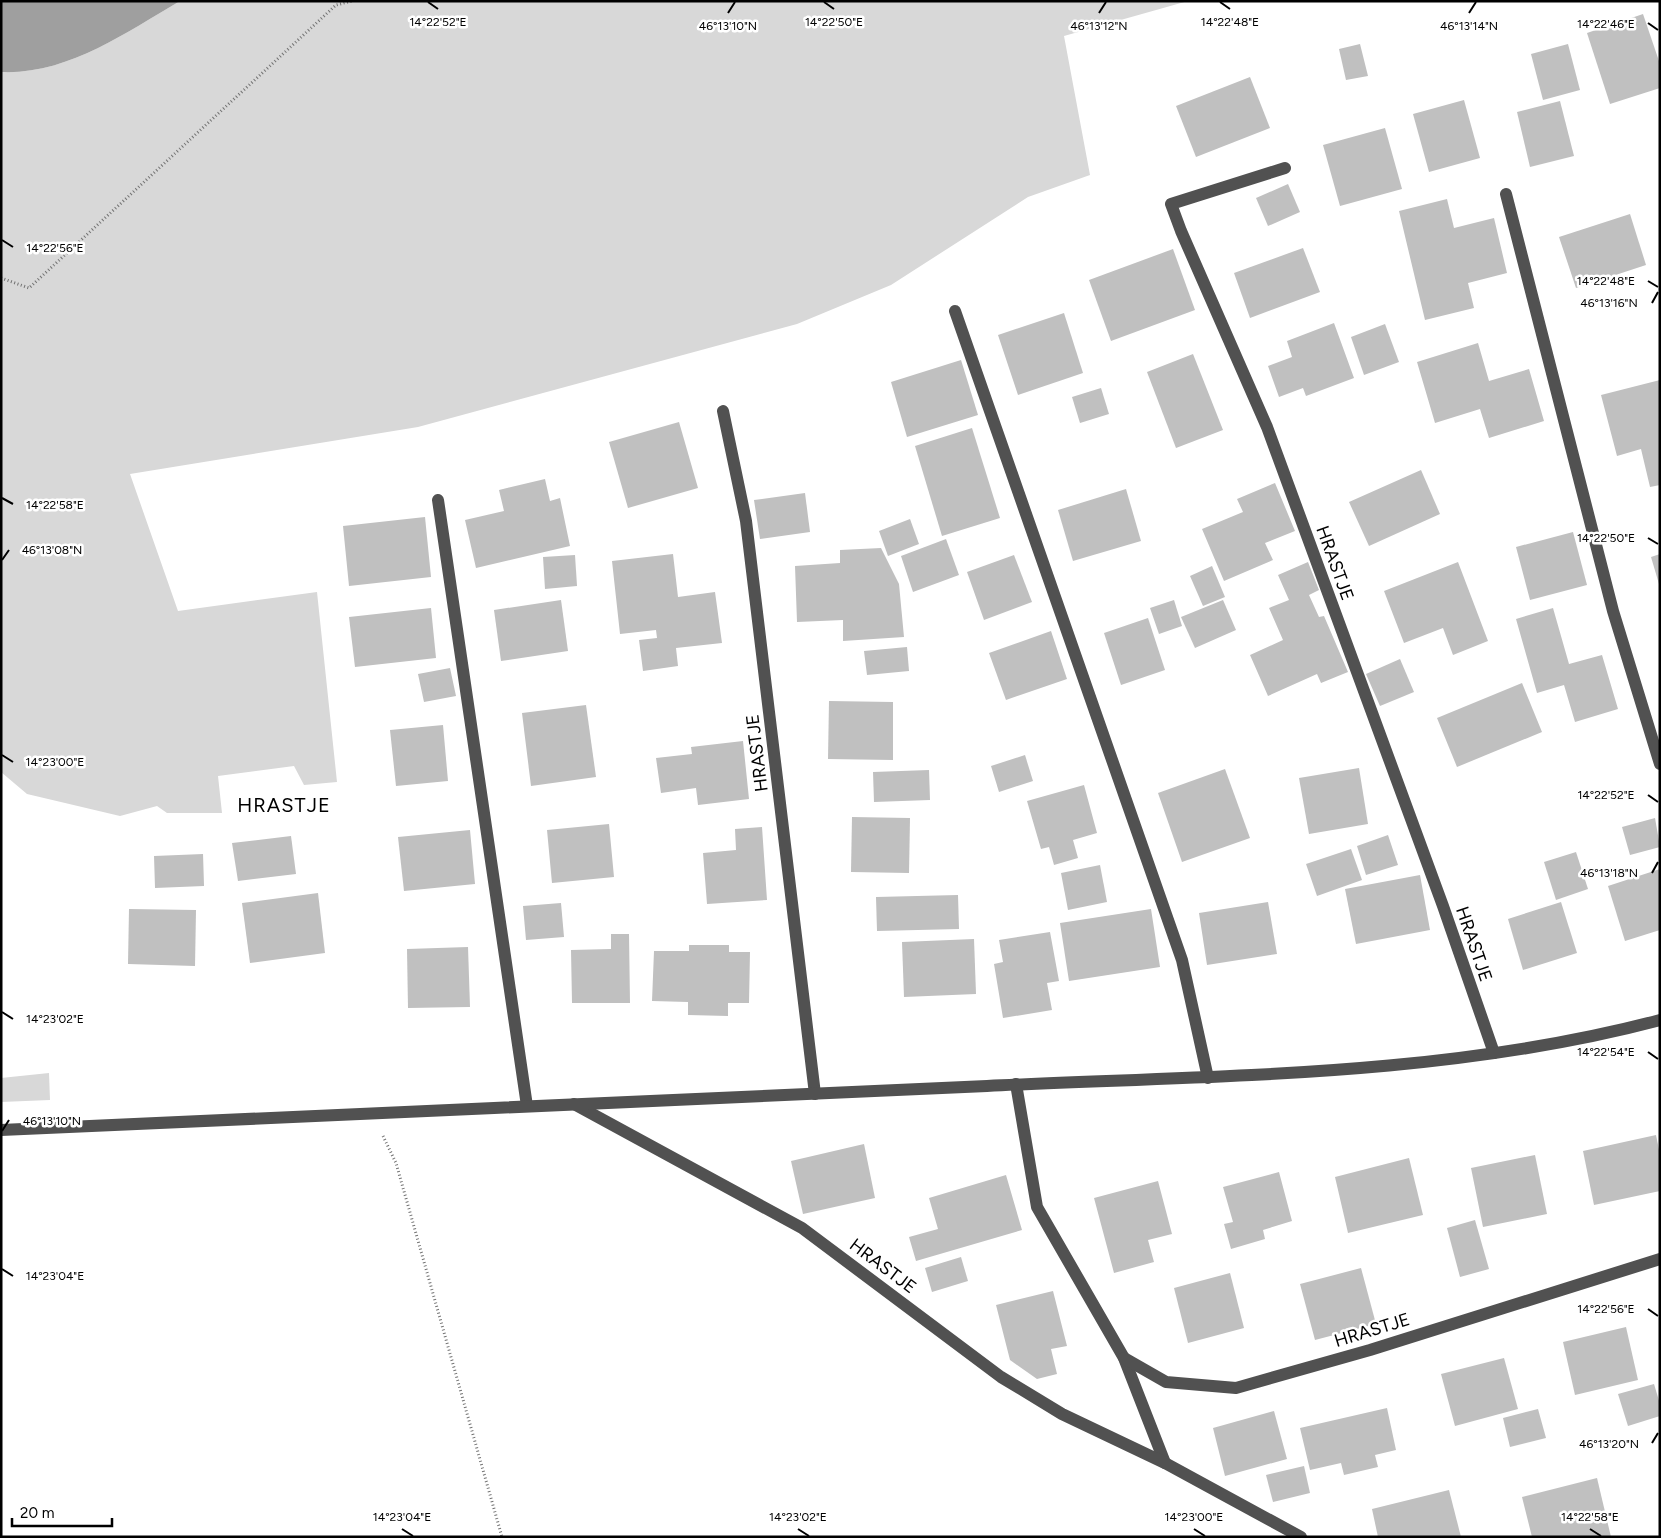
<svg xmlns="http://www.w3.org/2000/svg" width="1661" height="1538" font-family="Figtree,sans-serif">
	<rect width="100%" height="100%" fill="#fff"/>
	<g fill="#d8d8d8">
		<path d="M 180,1 L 1188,1 L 1064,36 L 1090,175 L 1028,197 L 891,285 L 797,324 L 418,427 L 130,474 L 178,611 L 317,592 L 337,782 L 304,785 L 294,766 L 218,776 L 222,813 L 167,813 L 157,806 L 120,816 L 27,794 L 1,772 L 1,72 C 67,75 125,33 180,1 Z"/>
		<path d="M 49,1073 L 50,1100 L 1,1102 L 1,1078 Z"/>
	</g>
	<path fill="#9f9f9f" d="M 1,1 L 180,1 C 125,33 67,75 1,72 Z"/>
	<g fill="#c0c0c0">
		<path d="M 1643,14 L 1660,64 L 1660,88 L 1610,104 L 1587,33 Z"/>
		<path d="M 1360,44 L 1368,76 L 1346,80 L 1339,49 Z"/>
		<path d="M 1568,44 L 1580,90 L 1543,100 L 1531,54 Z"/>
		<path d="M 1250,77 L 1270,128 L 1196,157 L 1176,106 Z"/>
		<path d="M 1464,100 L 1480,158 L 1429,172 L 1413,114 Z"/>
		<path d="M 1560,101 L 1574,156 L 1530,167 L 1517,112 Z"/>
		<path d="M 1385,128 L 1402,189 L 1340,206 L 1323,145 Z"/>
		<path d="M 1288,184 L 1300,212 L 1268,226 L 1256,198 Z"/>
		<path d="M 1447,199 L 1454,228 L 1494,218 L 1507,273 L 1468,283 L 1474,308 L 1425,320 L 1399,211 Z"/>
		<path d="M 1630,214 L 1646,265 L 1576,288 L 1559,237 Z"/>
		<path d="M 1303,248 L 1320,292 L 1250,318 L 1234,273 Z"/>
		<path d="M 1173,249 L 1195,310 L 1111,341 L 1089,280 Z"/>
		<path d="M 1064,313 L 1083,373 L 1018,395 L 998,335 Z"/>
		<path d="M 1334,323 L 1354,378 L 1306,396 L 1303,388 L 1279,397 L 1268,366 L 1292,357 L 1287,341 Z"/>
		<path d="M 1385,324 L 1399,362 L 1364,375 L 1351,337 Z"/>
		<path d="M 1478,343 L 1489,381 L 1529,369 L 1544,421 L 1489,438 L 1480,409 L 1435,423 L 1417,362 Z"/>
		<path d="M 1193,354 L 1223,430 L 1176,448 L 1147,372 Z"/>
		<path d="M 961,360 L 978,415 L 907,437 L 891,382 Z"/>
		<path d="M 1660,380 L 1660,485 L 1650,487 L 1641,449 L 1617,456 L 1601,395 Z"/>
		<path d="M 1101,388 L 1109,414 L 1080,423 L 1072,397 Z"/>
		<path d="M 679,422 L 698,488 L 628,508 L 609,442 Z"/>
		<path d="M 972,428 L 1000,518 L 942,536 L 915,446 Z"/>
		<path d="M 1421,470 L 1440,514 L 1369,546 L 1349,502 Z"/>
		<path d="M 545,479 L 550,501 L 560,498 L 570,546 L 476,568 L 465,520 L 504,511 L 499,490 Z"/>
		<path d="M 1275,483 L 1295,531 L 1265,543 L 1273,560 L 1224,581 L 1202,529 L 1243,512 L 1237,499 Z"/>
		<path d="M 1126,489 L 1141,541 L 1073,561 L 1058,510 Z"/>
		<path d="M 805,493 L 810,532 L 760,539 L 754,500 Z"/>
		<path d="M 425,517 L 431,577 L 349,586 L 343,526 Z"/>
		<path d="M 910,519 L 919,544 L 888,556 L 879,531 Z"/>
		<path d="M 1573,532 L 1587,585 L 1530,600 L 1516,547 Z"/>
		<path d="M 946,539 L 959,575 L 913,592 L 901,556 Z"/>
		<path d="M 881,548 L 899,584 L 904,637 L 843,641 L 843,620 L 797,622 L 795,566 L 840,563 L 840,550 Z"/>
		<path d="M 673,554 L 678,597 L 715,592 L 722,643 L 676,648 L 678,666 L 643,671 L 639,640 L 657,638 L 656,630 L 620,634 L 612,561 Z"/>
		<path d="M 1660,554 L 1660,584 L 1659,584 L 1651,557 Z"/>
		<path d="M 575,555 L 577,586 L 545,589 L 543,557 Z"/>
		<path d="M 1014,555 L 1032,602 L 984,620 L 967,572 Z"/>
		<path d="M 1308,562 L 1319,590 L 1309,595 L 1319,617 L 1324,616 L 1348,672 L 1321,683 L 1317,674 L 1268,696 L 1250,655 L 1283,640 L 1269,608 L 1289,600 L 1278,575 Z"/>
		<path d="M 1458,562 L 1488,641 L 1453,655 L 1443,628 L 1404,643 L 1384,591 Z"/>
		<path d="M 1212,566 L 1225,597 L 1203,606 L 1190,576 Z"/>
		<path d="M 561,600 L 568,651 L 501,661 L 494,610 Z"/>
		<path d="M 1174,600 L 1182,626 L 1159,634 L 1150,608 Z"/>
		<path d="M 1223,600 L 1236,630 L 1195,648 L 1181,617 Z"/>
		<path d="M 431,608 L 436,658 L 355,667 L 349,617 Z"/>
		<path d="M 1553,608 L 1569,664 L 1602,655 L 1618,709 L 1575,722 L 1564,685 L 1537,693 L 1516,619 Z"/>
		<path d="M 1148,618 L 1165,670 L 1121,685 L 1104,633 Z"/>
		<path d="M 1051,631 L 1067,679 L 1006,700 L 989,653 Z"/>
		<path d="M 907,647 L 909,671 L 867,675 L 864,651 Z"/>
		<path d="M 1400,659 L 1414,692 L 1380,706 L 1366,674 Z"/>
		<path d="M 450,668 L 456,696 L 424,702 L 418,674 Z"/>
		<path d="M 1522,683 L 1542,732 L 1457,767 L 1437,718 Z"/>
		<path d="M 829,701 L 893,702 L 893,760 L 828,759 Z"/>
		<path d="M 586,705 L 596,777 L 531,786 L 522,713 Z"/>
		<path d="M 443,725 L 448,781 L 396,786 L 390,730 Z"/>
		<path d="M 743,741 L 749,799 L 698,805 L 696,788 L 661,793 L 656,758 L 692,754 L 691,747 Z"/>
		<path d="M 1025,755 L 1033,781 L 999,792 L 991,766 Z"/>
		<path d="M 1359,768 L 1368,824 L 1309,834 L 1299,778 Z"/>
		<path d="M 1225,769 L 1250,838 L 1182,862 L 1158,793 Z"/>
		<path d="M 929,770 L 930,800 L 874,802 L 873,772 Z"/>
		<path d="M 1084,785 L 1097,833 L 1073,840 L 1078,858 L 1054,865 L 1049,847 L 1041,849 L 1027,801 Z"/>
		<path d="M 852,817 L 910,818 L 909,873 L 851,872 Z"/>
		<path d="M 1655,818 L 1660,847 L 1630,855 L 1622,827 Z"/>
		<path d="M 609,824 L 614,877 L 552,883 L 547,830 Z"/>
		<path d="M 762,827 L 767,900 L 707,904 L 703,853 L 736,850 L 735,829 Z"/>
		<path d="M 470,830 L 475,884 L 404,891 L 398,837 Z"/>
		<path d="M 1388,835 L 1398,865 L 1366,875 L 1357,846 Z"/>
		<path d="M 291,836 L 296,874 L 238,881 L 232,843 Z"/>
		<path d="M 1351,849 L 1362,880 L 1317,896 L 1306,864 Z"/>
		<path d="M 1576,852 L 1588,889 L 1556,900 L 1544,862 Z"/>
		<path d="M 203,854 L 204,886 L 155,888 L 154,856 Z"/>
		<path d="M 1100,865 L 1107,902 L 1068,910 L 1061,873 Z"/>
		<path d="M 1660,869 L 1660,930 L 1625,941 L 1608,886 Z"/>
		<path d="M 1420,875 L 1430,930 L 1356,944 L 1345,889 Z"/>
		<path d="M 318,893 L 325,953 L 250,963 L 242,903 Z"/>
		<path d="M 958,895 L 959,929 L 877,931 L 876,897 Z"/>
		<path d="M 1268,902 L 1277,954 L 1207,965 L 1199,913 Z"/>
		<path d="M 1561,902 L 1577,953 L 1523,970 L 1508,919 Z"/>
		<path d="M 561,903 L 564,937 L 526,940 L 523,906 Z"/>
		<path d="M 129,909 L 196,910 L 195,966 L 128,964 Z"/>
		<path d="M 1151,909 L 1160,967 L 1069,981 L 1060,923 Z"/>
		<path d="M 1050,932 L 1059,981 L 1047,983 L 1052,1010 L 1003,1018 L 994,964 L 1003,962 L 999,940 Z"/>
		<path d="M 611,934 L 629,934 L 630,1003 L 572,1003 L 571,950 L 611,949 Z"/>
		<path d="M 974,939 L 976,994 L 904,997 L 902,942 Z"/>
		<path d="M 689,945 L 729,945 L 729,952 L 750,952 L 749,1003 L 728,1003 L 728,1016 L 688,1015 L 688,1002 L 652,1001 L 654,951 L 689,951 Z"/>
		<path d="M 468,947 L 470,1007 L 408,1008 L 407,949 Z"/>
		<path d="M 1656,1135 L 1660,1155 L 1660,1191 L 1594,1205 L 1583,1151 Z"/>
		<path d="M 864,1144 L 875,1198 L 803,1214 L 791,1161 Z"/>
		<path d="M 1535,1155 L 1547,1214 L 1483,1227 L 1471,1168 Z"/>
		<path d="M 1409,1158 L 1423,1215 L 1348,1233 L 1335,1177 Z"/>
		<path d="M 1279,1172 L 1292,1221 L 1263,1230 L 1265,1239 L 1231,1249 L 1224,1224 L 1233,1222 L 1223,1187 Z"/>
		<path d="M 1006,1175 L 1022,1230 L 916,1261 L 909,1237 L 938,1229 L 929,1198 Z"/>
		<path d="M 1158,1181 L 1172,1234 L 1148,1240 L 1154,1262 L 1114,1273 L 1094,1198 Z"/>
		<path d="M 1475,1220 L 1489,1269 L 1460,1277 L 1447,1228 Z"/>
		<path d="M 961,1257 L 968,1281 L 932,1292 L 925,1268 Z"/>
		<path d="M 1361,1268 L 1376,1324 L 1315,1340 L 1300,1284 Z"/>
		<path d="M 1230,1273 L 1244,1328 L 1188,1343 L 1174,1288 Z"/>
		<path d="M 1053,1291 L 1067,1346 L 1051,1349 L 1057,1374 L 1037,1379 L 1010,1360 L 996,1305 Z"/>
		<path d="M 1626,1327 L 1638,1380 L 1575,1395 L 1563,1342 Z"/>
		<path d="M 1504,1358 L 1518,1409 L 1455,1426 L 1441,1374 Z"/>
		<path d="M 1654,1384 L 1660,1404 L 1660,1416 L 1628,1426 L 1618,1394 Z"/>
		<path d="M 1387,1408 L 1396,1450 L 1375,1455 L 1378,1467 L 1344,1475 L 1341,1463 L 1310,1470 L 1300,1428 Z"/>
		<path d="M 1538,1409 L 1546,1438 L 1510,1447 L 1503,1418 Z"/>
		<path d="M 1274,1411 L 1287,1459 L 1225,1476 L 1213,1428 Z"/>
		<path d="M 1304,1466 L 1310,1493 L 1273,1502 L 1266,1475 Z"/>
		<path d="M 1597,1478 L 1611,1537 L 1532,1537 L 1522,1497 Z"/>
		<path d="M 1449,1490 L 1461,1537 L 1378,1537 L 1372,1509 Z"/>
	</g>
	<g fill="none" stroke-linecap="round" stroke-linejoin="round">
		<g stroke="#737373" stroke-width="3" stroke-dasharray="1 2.5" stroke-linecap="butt">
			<path d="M 1,278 L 29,288 L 336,5 L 352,1"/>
			<path d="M 383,1136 L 396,1163 L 502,1537"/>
		</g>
		<g stroke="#515151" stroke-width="12">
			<path d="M 1285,168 L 1171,204 L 1181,231 L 1267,427 L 1443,906 L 1494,1053"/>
			<path d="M 1506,194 L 1613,611 L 1660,764"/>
			<path d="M 955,311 L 1182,960 L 1208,1078"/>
			<path d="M 723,411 L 746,521 L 815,1094"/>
			<path d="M 438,500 L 527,1106"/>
			<path d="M 1016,1084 L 1037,1207 L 1124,1358 L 1165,1463"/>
			<path d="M 574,1104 L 802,1228 L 1001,1377 L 1062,1414 L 1165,1463 L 1301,1537"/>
			<path d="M 1,1130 C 330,1115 658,1101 987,1086 C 1211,1075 1441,1078 1660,1020"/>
			<path d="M 1124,1358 L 1166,1382 L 1236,1388 L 1370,1350 L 1660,1259"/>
		</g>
	</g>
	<path fill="none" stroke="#000" stroke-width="2" d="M 428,2 L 438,9M 824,2 L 834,9M 1220,2 L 1230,9M 728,13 L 735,2M 1099,13 L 1106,2M 1469,13 L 1476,2M 1648,23 L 1658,30M 2,240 L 13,247M 1648,281 L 1658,287M 1652,303 L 1658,292M 2,498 L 13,504M 1648,538 L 1658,544M 2,560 L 9,550M 2,755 L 13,762M 1648,795 L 1658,802M 1652,873 L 1658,862M 2,1012 L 13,1019M 1648,1052 L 1658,1059M 2,1131 L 9,1120M 2,1269 L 13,1276M 1648,1309 L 1658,1316M 1652,1443 L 1658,1433M 402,1529 L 413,1536M 798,1529 L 809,1536M 1194,1529 L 1205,1536M 1590,1529 L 1601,1536"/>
	<g text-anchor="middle" stroke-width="5" stroke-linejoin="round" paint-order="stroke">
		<g font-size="18" fill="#000" stroke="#fff">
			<text transform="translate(1335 563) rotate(70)" y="6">HRASTJE</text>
			<text transform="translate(757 753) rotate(-97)" y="6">HRASTJE</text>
			<text transform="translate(1474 944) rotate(71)" y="6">HRASTJE</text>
			<text transform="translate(883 1266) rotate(37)" y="6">HRASTJE</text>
			<text transform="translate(1372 1330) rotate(-17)" y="6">HRASTJE</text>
		</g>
		<g font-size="20" letter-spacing="1" fill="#000" stroke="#fff">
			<text x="284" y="812">HRASTJE</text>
		</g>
	</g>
	<g font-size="12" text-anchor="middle" fill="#000" stroke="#fff" stroke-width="5" stroke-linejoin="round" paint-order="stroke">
		<text x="438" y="26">14°22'52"E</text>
		<text x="834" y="26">14°22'50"E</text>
		<text x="1230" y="26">14°22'48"E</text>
		<text x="1606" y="28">14°22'46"E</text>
		<text x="1099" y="30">46°13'12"N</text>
		<text x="1469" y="30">46°13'14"N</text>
		<text x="728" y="30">46°13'10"N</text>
		<text x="55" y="252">14°22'56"E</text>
		<text x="1606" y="285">14°22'48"E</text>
		<text x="1609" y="307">46°13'16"N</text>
		<text x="55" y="509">14°22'58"E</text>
		<text x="1606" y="542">14°22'50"E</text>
		<text x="52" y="554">46°13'08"N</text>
		<text x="55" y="766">14°23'00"E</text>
		<text x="1606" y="799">14°22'52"E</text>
		<text x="1609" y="877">46°13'18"N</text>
		<text x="55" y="1023">14°23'02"E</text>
		<text x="1606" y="1056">14°22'54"E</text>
		<text x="52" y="1125">46°13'10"N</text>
		<text x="55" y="1280">14°23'04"E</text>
		<text x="1606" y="1313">14°22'56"E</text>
		<text x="1609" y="1448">46°13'20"N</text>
		<text x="402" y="1521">14°23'04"E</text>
		<text x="798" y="1521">14°23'02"E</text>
		<text x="1194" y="1521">14°23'00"E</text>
		<text x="1590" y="1521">14°22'58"E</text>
	</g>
	<rect width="1661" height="1538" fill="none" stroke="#000000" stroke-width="5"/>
	<path d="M12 1518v8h100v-8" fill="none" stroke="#000000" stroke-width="2.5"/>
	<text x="20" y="1518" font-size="15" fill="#000000" stroke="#ffffff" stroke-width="4" paint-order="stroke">20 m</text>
</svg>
